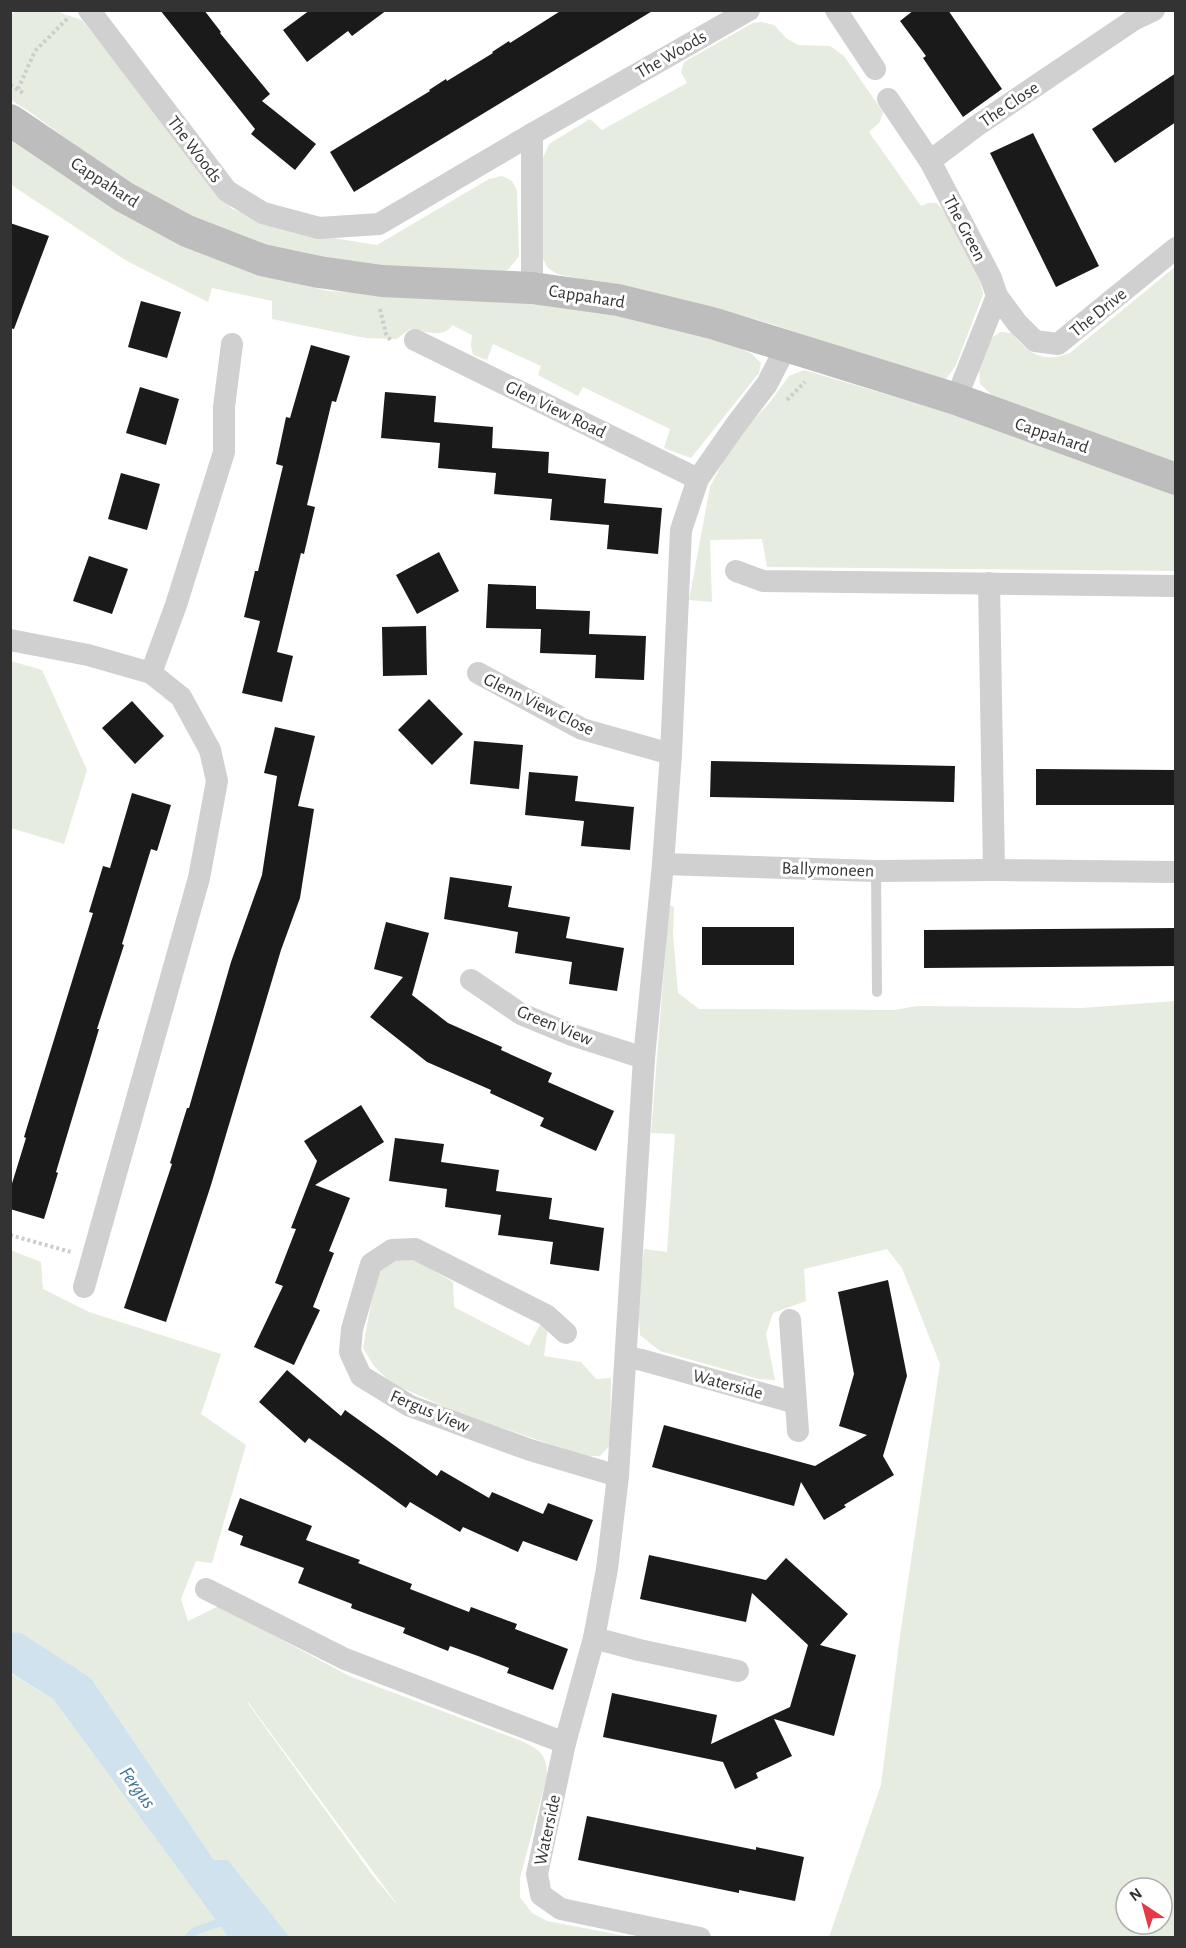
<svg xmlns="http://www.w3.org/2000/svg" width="1186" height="1948" font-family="'Alegreya Sans',sans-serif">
	<rect width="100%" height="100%" fill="#fff"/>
	<g fill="#e6ecdf" fill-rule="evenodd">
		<path d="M 17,11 L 59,11 L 61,13 L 82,20 L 232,209 L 295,232 L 377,245 L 489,179 L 502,176 L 512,181 L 517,191 L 519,256 L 508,270 L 496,274 L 344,263 L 259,245 L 196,219 L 125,182 L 30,112 L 11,100 L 10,15 Z"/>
		<path d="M 762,22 L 774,25 L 786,38 L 798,45 L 830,46 L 844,56 L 883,112 L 880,122 L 869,132 L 921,206 L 928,203 L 937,203 L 947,215 L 980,280 L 983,294 L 956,365 L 946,379 L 930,378 L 769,323 L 654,294 L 557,274 L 548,268 L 543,259 L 543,158 L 549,144 L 590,119 L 602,130 L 687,83 L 681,72 L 684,62 L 753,23 Z"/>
		<path d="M 10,136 L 249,271 L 328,291 L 543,301 L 611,313 L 732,344 L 752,354 L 761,363 L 759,373 L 691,458 L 664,448 L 670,429 L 583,387 L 578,396 L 538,375 L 541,366 L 493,344 L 487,360 L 473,355 L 471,346 L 472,335 L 452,325 C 445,339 423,331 410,329 L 397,339 L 365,338 L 272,319 L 272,301 L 212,288 L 208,302 L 127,261 L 13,186 L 10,180 Z"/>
		<path d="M 1175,267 L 1175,462 L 993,396 L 980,384 L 979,367 L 992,338 L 1000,332 L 1012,333 C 1029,355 1043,363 1070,353 Z"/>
		<path d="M 804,370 L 1016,433 L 1175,493 L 1175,571 L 767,567 L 762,539 L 710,540 L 712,602 L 689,600 L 710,487 L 733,442 L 770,402 L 789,376 Z"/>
		<path d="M 11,661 L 42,670 L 87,770 L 64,844 L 11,828 Z"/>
		<path d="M 669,905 L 674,907 L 673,934 L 678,993 L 699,1009 L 895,1010 L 917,1006 L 1082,1008 L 1175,1001 L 1175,1937 L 829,1937 L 881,1785 L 900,1636 L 940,1364 L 902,1268 L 887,1249 L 804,1269 L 806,1301 L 773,1313 L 766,1334 L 775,1380 L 759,1379 L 660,1351 L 640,1335 L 638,1299 L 644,1249 L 667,1252 L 675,1134 L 651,1133 ZM 1126,1888 L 1162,1888 L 1162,1924 L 1126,1924 Z"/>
		<path d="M 10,1250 L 41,1262 L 43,1289 L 89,1312 L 221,1354 L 201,1414 L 246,1445 L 212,1563 L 196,1561 L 181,1599 L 188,1621 L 219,1606 L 349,1676 L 522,1741 C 540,1750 547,1754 547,1776 L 520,1878 L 520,1897 L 532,1913 L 547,1921 L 631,1937 L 290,1937 L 229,1861 L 214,1860 L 91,1678 L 21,1634 L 11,1632 ZM 247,1702 L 248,1702 L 400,1908 L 373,1876 Z"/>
		<path d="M 414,1259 L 453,1282 L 454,1307 L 529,1346 L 541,1323 L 548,1327 L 544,1356 L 581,1362 L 596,1379 L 611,1378 L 610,1445 L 600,1456 L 584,1456 L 454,1411 L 391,1383 L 374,1366 L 363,1348 L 370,1309 L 379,1273 L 390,1261 Z"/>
		<path d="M 10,1673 L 53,1699 L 228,1937 L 11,1937 Z"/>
	</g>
	<path fill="#cfe2ee" d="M 10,1632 L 21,1633 L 91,1678 L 214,1860 L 228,1860 L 290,1937 L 228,1937 L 53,1699 L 11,1673 Z"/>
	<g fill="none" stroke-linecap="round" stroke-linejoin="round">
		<path stroke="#cfe2ee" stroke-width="8" d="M 188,1938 L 195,1931 L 227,1920"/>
	</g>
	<g fill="#1a1a1a">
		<path d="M 160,10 L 204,10 L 221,32 L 220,33 L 270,94 L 262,101 L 316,144 L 295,170 L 251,134 L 255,129 Z"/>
		<path d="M 310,10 L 387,10 L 352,36 L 348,31 L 307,62 L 283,30 Z"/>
		<path d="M 562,10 L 654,10 L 354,192 L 330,152 L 430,91 L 429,90 L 446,79 L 447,81 L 493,53 L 492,52 L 509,41 L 510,43 Z"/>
		<path d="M 914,10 L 948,10 L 1002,89 L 963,117 L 923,58 L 926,56 L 900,21 Z"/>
		<path d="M 1176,73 L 1176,122 L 1115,163 L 1092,129 Z"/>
		<path d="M 1033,133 L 1099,266 L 1056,287 L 990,153 Z"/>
		<path d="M 10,223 L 49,236 L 14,329 L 10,328 Z"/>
		<path d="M 141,301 L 181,312 L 167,358 L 128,347 Z"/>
		<path d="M 311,345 L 350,356 L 336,402 L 332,401 L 307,505 L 315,507 L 304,554 L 301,553 L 277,652 L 293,656 L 282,702 L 242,693 L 260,621 L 244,617 L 255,571 L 258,571 L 283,466 L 276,464 L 286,417 L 290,418 Z"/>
		<path d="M 140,387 L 179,399 L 166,445 L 126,433 Z"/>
		<path d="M 385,392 L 436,396 L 434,422 L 493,427 L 492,448 L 549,452 L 548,473 L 606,479 L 604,503 L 662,508 L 658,554 L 607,549 L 609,525 L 550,520 L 552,499 L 494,494 L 496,473 L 438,468 L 440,443 L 381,438 Z"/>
		<path d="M 121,473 L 160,484 L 147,530 L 108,519 Z"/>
		<path d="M 439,552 L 459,591 L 417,614 L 396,575 Z"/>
		<path d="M 89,556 L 128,569 L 112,614 L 73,601 Z"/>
		<path d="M 488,584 L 536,586 L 536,609 L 590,611 L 589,634 L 646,636 L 644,680 L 595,678 L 596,655 L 540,653 L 541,629 L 486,628 Z"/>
		<path d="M 426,626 L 427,675 L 383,676 L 382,627 Z"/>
		<path d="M 429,699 L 463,734 L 432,765 L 398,730 Z"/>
		<path d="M 132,701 L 164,736 L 135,764 L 102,728 Z"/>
		<path d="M 275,727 L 315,736 L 298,806 L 314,809 L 300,898 L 281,950 L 211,1185 L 166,1322 L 124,1308 L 172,1164 L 170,1163 L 187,1108 L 189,1108 L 231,962 L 262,875 L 277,776 L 264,773 Z"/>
		<path d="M 474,741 L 523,745 L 519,789 L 470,784 Z"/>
		<path d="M 711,761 L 955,766 L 954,802 L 710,797 Z"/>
		<path d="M 1036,769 L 1176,770 L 1176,805 L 1036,805 Z"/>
		<path d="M 529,772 L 578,776 L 575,801 L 634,807 L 630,850 L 581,846 L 584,821 L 525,815 Z"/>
		<path d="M 132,793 L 171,805 L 157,851 L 151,849 L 122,944 L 124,945 L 97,1029 L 99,1029 L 56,1172 L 58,1173 L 44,1219 L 10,1209 L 10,1190 L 26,1138 L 24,1137 L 93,913 L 89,912 L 103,866 L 110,868 Z"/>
		<path d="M 450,877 L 512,886 L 508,907 L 570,917 L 566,938 L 624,948 L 617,991 L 569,984 L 572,962 L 515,953 L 518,932 L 444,919 Z"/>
		<path d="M 386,922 L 429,933 L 412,995 L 448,1023 L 502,1047 L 501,1050 L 552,1073 L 548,1082 L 614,1111 L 596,1151 L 540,1126 L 544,1118 L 490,1093 L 491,1090 L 427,1062 L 370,1017 L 403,977 L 374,969 Z"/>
		<rect x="702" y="927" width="92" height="38"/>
		<path d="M 1176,928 L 1176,966 L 924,968 L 924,930 Z"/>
		<path d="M 361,1105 L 384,1142 L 315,1185 L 350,1198 L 329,1251 L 334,1253 L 313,1307 L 320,1310 L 294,1365 L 254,1347 L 283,1286 L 275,1283 L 296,1229 L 291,1228 L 317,1161 L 304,1141 Z"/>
		<path d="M 395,1138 L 444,1144 L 441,1162 L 499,1170 L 496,1191 L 552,1198 L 549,1219 L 604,1228 L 599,1271 L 550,1264 L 553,1242 L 498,1235 L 501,1215 L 445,1207 L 447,1189 L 389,1181 Z"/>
		<path d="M 888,1280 L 907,1376 L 883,1456 L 894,1475 L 844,1505 L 846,1507 L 824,1520 L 801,1482 L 794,1506 L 652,1467 L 664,1425 L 815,1466 L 867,1435 L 839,1426 L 854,1374 L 838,1292 Z"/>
		<path d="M 287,1370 L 341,1416 L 345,1410 L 437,1476 L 441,1470 L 489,1498 L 492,1492 L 543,1514 L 548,1503 L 593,1520 L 577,1561 L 523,1541 L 518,1552 L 463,1527 L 460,1532 L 410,1502 L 406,1508 L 309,1438 L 305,1443 L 259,1402 Z"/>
		<path d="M 240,1498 L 312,1526 L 306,1540 L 360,1560 L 358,1563 L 412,1584 L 410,1589 L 469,1612 L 471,1607 L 517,1624 L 515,1629 L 568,1649 L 553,1690 L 507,1673 L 509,1668 L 478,1656 L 450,1646 L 448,1651 L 403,1633 L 405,1628 L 351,1608 L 352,1604 L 298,1583 L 304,1568 L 240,1545 L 243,1536 L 228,1530 Z"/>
		<path d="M 649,1555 L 766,1580 L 786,1558 L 848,1614 L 820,1645 L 856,1655 L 834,1736 L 774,1719 L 792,1756 L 756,1773 L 758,1778 L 735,1789 L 723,1762 L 603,1737 L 612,1693 L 717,1715 L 711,1744 L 790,1707 L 808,1645 L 752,1593 L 746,1622 L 640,1599 Z"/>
		<path d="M 587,1816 L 756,1850 L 756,1847 L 804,1857 L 795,1901 L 739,1890 L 739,1893 L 578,1860 Z"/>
	</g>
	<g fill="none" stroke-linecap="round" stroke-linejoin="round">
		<g stroke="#cdcdcd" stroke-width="4" stroke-dasharray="3 3" stroke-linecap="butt">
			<path d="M 10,85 L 25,94"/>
			<path d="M 18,89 L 35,51 L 69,17"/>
			<path d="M 380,309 L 386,334 L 391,341"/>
			<path d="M 787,400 L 805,382"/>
			<path d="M 10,1235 L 71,1252"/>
		</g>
		<path stroke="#d0d0d0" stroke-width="10" d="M 876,871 L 877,992"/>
		<g stroke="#d0d0d0" stroke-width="22">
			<path d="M 89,10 L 227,191 L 263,213 L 319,228 L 379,224 L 532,134 L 749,10"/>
			<path d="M 836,10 L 875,69"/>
			<path d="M 888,99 L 930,161 L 991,278 L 997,296"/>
			<path d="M 532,134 L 532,288"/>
			<path d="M 930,161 L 975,127 L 1135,19 L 1154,10"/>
			<path d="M 415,340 L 698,479"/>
			<path d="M 956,399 L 997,296 L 1017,323 L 1035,341 L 1058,344 L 1176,248"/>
			<path d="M 736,571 L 763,581 L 1176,586"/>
			<path d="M 989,583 L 994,870"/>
			<path d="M 10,640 L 88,655 L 151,673 L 181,697 L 210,750 L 217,781 L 199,878 L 84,1287"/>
			<path d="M 151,673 L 176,605 L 224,452 L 224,407 L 232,344"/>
			<path d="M 478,673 L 582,729 L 671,754"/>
			<path d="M 663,864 L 876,871 L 994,870 L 1176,872"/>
			<path d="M 471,980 L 521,1014 L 572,1035 L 644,1058"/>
			<path d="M 790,1320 L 798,1431"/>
			<path d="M 566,1333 L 546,1315 L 415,1249 L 392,1250 L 371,1264 L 352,1329 L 350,1352 L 361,1376 L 410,1406 L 530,1450 L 618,1476"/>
			<path d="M 626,1357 L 642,1360 L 796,1403"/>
			<path d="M 206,1589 L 345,1659 L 565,1743"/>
			<path d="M 594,1638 L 639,1650 L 738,1671"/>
			<path d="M 700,1938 L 561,1909 L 541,1895 L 537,1874 L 565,1743 L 594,1638 L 607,1569 L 618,1476 L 644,1058 L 663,864 L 671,754 L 681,530 L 698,479 L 735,426 L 767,384 L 786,347"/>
		</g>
		<path stroke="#bdbdbd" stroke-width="32" d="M 10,120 L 124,197 L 187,231 L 262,260 L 319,272 L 382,281 L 532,288 L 618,300 L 712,323 L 956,399 L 1176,479"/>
	</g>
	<g text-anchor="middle" stroke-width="6" stroke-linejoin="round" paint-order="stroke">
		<g font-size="18" fill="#333" stroke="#fff">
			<text transform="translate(671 54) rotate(-30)" y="6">The Woods</text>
			<text transform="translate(1009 104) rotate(-34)" y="6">The Close</text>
			<text transform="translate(195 149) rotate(53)" y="6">The Woods</text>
			<text transform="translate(105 182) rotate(33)" y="6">Cappahard</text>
			<text transform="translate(965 228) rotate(62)" y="6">The Green</text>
			<text transform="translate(587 296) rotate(9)" y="6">Cappahard</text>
			<text transform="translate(1098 312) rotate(-39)" y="6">The Drive</text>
			<text transform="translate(556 409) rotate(26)" y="6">Glen View Road</text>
			<text transform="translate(1052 435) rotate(19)" y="6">Cappahard</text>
			<text transform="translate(539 704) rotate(26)" y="6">Glenn View Close</text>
			<text transform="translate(828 869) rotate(2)" y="6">Ballymoneen</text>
			<text transform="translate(555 1025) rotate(22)" y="6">Green View</text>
			<text transform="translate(728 1384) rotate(15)" y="6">Waterside</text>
			<text transform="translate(430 1411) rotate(23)" y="6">Fergus View</text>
			<text transform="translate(547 1830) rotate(-78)" y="6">Waterside</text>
		</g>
		<g font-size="20" font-style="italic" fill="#3f7597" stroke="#fff">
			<text transform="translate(138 1787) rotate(54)" y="7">Fergus</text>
		</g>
	</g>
	<rect width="1186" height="1948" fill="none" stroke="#333333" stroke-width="24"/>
	<g transform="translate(1144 1906) rotate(324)"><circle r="28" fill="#ffffff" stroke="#adadad" stroke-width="1.5"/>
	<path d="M0-4.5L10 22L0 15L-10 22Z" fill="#e63946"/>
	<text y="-9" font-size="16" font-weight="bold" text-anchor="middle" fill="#333333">N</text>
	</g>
</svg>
